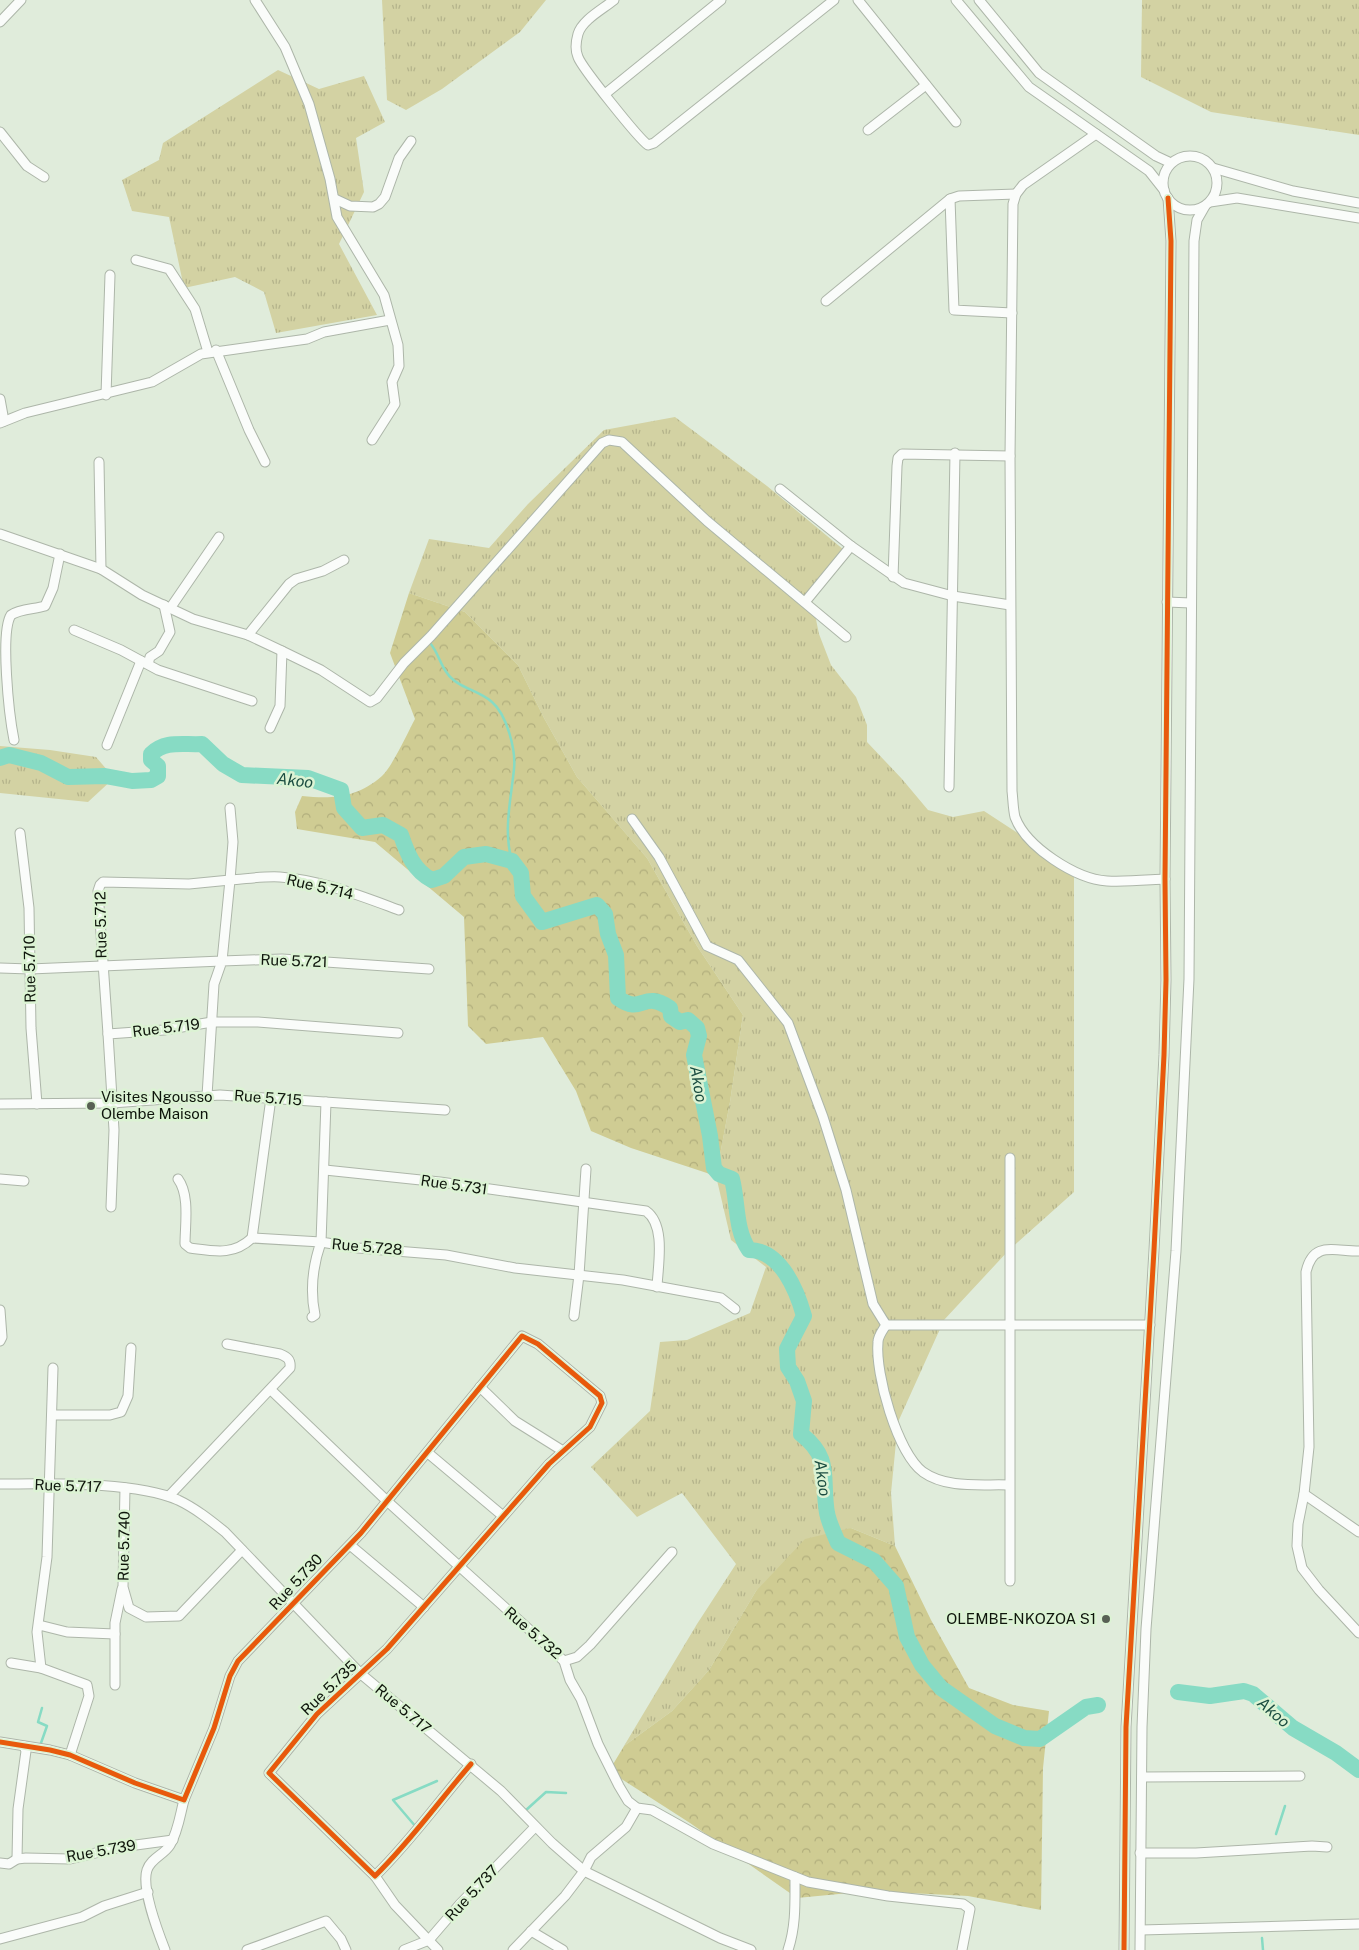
<svg xmlns="http://www.w3.org/2000/svg" width="1359" height="1950" font-family="'Public Sans',sans-serif">
	<defs>
		<pattern id="grass-tufts" width="24" height="20" patternUnits="userSpaceOnUse" patternTransform="scale(1.25)"><rect width="24" height="20" fill="#d3d2a3"/><path d="M3 7l-1-3M5 7V3M7 7l1-3M15 17l-1-3M17 17v-4M19 17l1-3" fill="none" stroke="#b4b38b"/></pattern>
		<pattern id="forest-crowns" width="20" height="18" patternUnits="userSpaceOnUse" patternTransform="scale(1.25)"><rect width="20" height="18" fill="#cfcc93"/><path d="M2 6a3 3 0 1 1 6 0M12 15a3 3 0 1 1 6 0" fill="none" stroke="#b1ae7d"/></pattern>
	</defs>
	<rect width="100%" height="100%" fill="#e0ecdb"/>
	<g fill="url(#grass-tufts)">
		<path d="M 382,0 L 546,0 L 520,32 L 442,89 L 406,110 L 387,100 Z"/>
		<path d="M 1142,0 L 1359,0 L 1359,135 L 1211,112 L 1141,77 Z"/>
		<path d="M 278,70 L 319,89 L 364,76 L 385,122 L 356,138 L 364,192 L 339,244 L 377,315 L 276,333 L 264,292 L 235,277 L 184,288 L 169,217 L 132,211 L 122,180 L 159,160 L 163,143 Z"/>
		<path d="M 675,417 L 767,486 L 850,555 L 812,600 L 819,634 L 831,665 L 856,697 L 867,725 L 867,742 L 902,779 L 928,810 L 953,817 L 984,811 L 1074,870 L 1074,1192 L 1009,1250 L 944,1320 L 898,1422 L 891,1493 L 895,1546 L 851,1528 L 756,1591 L 709,1670 L 672,1711 L 624,1746 L 697,1624 L 736,1564 L 682,1493 L 637,1517 L 591,1467 L 650,1411 L 660,1342 L 687,1340 L 750,1313 L 766,1267 L 731,1240 L 716,1176 L 730,1102 L 743,1015 L 697,946 L 647,858 L 577,777 L 544,718 L 518,665 L 465,612 L 409,593 L 429,539 L 489,548 L 528,504 L 604,430 Z"/>
		<path d="M 0,746 L 50,750 L 96,757 L 114,778 L 88,802 L 0,793 Z"/>
	</g>
	<g fill="url(#forest-crowns)">
		<path d="M 409,593 L 465,612 L 518,665 L 544,718 L 577,777 L 647,858 L 697,946 L 743,1015 L 730,1102 L 716,1176 L 631,1148 L 591,1131 L 576,1091 L 543,1037 L 486,1044 L 468,1026 L 464,917 L 375,842 L 297,829 L 295,812 L 302,796 C 333,799 357,798 382,776 C 392,767 408,732 415,719 L 390,653 Z"/>
		<path d="M 851,1528 L 895,1546 L 931,1620 L 969,1688 L 1013,1705 L 1049,1711 L 1043,1768 L 1041,1910 L 968,1896 L 870,1891 L 797,1898 L 690,1823 L 609,1771 L 624,1746 L 672,1711 L 709,1670 L 756,1591 L 805,1539 Z"/>
	</g>
	<g fill="none" stroke-linecap="round" stroke-linejoin="round">
		<g stroke="#87dbc4" stroke-width="2.5">
			<path d="M 430,643 C 438,652 440,664 447,673 C 457,688 479,690 492,702 C 507,715 516,750 514,769 C 511,799 503,831 512,861"/>
			<path d="M 41,1743 L 47,1726 L 38,1722 L 42,1708"/>
			<path d="M 525,1811 L 546,1792 L 566,1793"/>
			<path d="M 416,1827 L 393,1800 L 437,1781"/>
			<path d="M 1276,1834 L 1285,1806"/>
			<path d="M 1262,1938 L 1263,1950"/>
		</g>
		<g stroke="#87dbc4" stroke-width="16">
			<path d="M 0,758 L 9,755 L 41,763 L 68,777 L 105,776 L 132,781 L 151,780 L 158,776 L 158,766 L 151,760 L 151,754 C 166,740 182,745 202,744 L 223,764 L 242,775 L 308,778 L 341,790 L 344,808 L 362,828 L 383,825 L 401,835 C 407,853 414,871 432,880 L 444,876 L 464,857 L 486,854 L 512,861 L 521,873 L 523,896 L 542,922 L 597,905 L 605,914 L 608,934 L 616,955 L 618,998 C 643,1016 642,989 670,1008 L 671,1016 L 680,1022 L 688,1020 L 697,1028 L 699,1036 L 694,1055 L 710,1136 L 714,1168 L 719,1174 L 732,1179 C 738,1202 735,1230 749,1250 C 781,1250 797,1291 804,1316 L 787,1349 L 788,1367 L 797,1381 L 804,1401 L 801,1434 C 833,1459 821,1478 827,1513 C 829,1523 834,1533 838,1543 L 874,1561 L 896,1586 L 907,1637 L 922,1665 L 941,1688 L 995,1726 L 1024,1738 L 1040,1739 L 1086,1707 L 1098,1705"/>
			<path d="M 1178,1692 L 1210,1696 L 1244,1691 L 1253,1694 L 1293,1728 L 1336,1753 L 1359,1770"/>
		</g>
		<g stroke="#adb6a9" stroke-width="11">
			<g id="minor">
				<path d="M 255,0 L 285,47 L 309,104 L 330,179 L 337,217 L 384,295 L 398,345 L 399,366 L 392,382 L 395,404 L 372,440"/>
				<path d="M 614,0 C 603,9 582,20 578,34 C 576,41 575,50 578,57 C 582,68 639,139 648,145 L 654,143 L 834,0"/>
				<path d="M 858,0 L 956,122"/>
				<path d="M 956,0 L 1029,87 L 1149,171 L 1164,190"/>
				<path d="M 979,0 L 1039,73 L 1156,156 L 1171,163"/>
				<path d="M 0,22 L 21,0"/>
				<path d="M 605,94 L 721,0"/>
				<path d="M 868,130 L 926,85"/>
				<path d="M 0,132 L 27,166 L 44,177"/>
				<path d="M 1096,134 L 1023,185 L 1016,194 L 1013,204 L 1010,456 L 1012,791 C 1013,799 1013,809 1015,817 C 1026,847 1076,879 1107,881 C 1126,882 1146,880 1165,879"/>
				<circle cx="1190" cy="183" r="27"/>
				<path d="M 1213,168 L 1293,191 L 1359,203"/>
				<path d="M 335,199 L 350,206 L 373,207 L 379,204 L 385,197 L 399,158 L 411,141"/>
				<path d="M 950,199 L 954,310 L 1012,313"/>
				<path d="M 1210,202 L 1237,198 L 1359,218"/>
				<path d="M 136,260 L 169,269 L 195,309 L 208,352"/>
				<path d="M 826,301 L 950,199 L 959,196 L 1016,194"/>
				<path d="M 216,350 L 249,430 L 265,462"/>
				<path d="M 106,395 L 110,275"/>
				<path d="M 0,399 L 4,421"/>
				<path d="M 0,423 L 25,413 L 152,382 L 201,354 L 307,339 L 324,332 L 390,320"/>
				<path d="M 99,462 L 101,569"/>
				<path d="M 780,489 L 851,546 L 904,583 L 953,596 L 1010,605"/>
				<path d="M 0,534 L 101,569 L 142,595 L 193,619 L 248,635 L 282,651 L 321,670 L 370,702 L 377,698 L 404,663 L 431,636 L 602,443 L 609,440 L 622,442 L 707,521 L 846,637"/>
				<path d="M 893,577 L 897,466 L 898,458 L 902,454 L 1010,456"/>
				<path d="M 805,602 L 851,546"/>
				<path d="M 1167,602 L 1191,603"/>
				<path d="M 171,607 L 219,537"/>
				<path d="M 74,630 L 121,650 L 158,670 L 252,701"/>
				<path d="M 248,635 L 289,584 L 296,579 L 323,571 L 344,560"/>
				<path d="M 148,664 L 150,657 L 159,651 L 170,632 L 164,605"/>
				<path d="M 270,728 L 280,706 L 282,651"/>
				<path d="M 14,740 C 9,715 0,632 11,615 C 19,609 35,609 45,606 L 53,588 L 60,554"/>
				<path d="M 107,745 L 141,661"/>
				<path d="M 949,787 L 955,453"/>
				<path d="M 632,819 L 659,857 L 707,946 L 738,960 L 788,1023 L 823,1117 L 846,1190 L 873,1304 L 886,1325"/>
				<path d="M 20,833 L 29,908 L 31,1028 L 37,1104"/>
				<path d="M 0,968 L 30,969 L 222,961 L 230,880 C 246,879 263,876 280,877 C 321,880 361,896 399,910"/>
				<path d="M 108,1034 L 98,891 L 100,885 L 103,882 L 189,884 L 230,880 L 233,842 L 230,808"/>
				<path d="M 207,1096 L 214,984 L 222,961 L 282,959 L 429,969"/>
				<path d="M 326,1102 L 321,1242 L 358,1248 L 446,1255 L 515,1268 L 623,1280 L 721,1298 L 735,1309"/>
				<path d="M 0,1104 L 112,1103 L 220,1095 L 445,1110"/>
				<path d="M 1010,1158 L 1010,1581"/>
				<path d="M 325,1170 L 440,1182 L 646,1211 C 666,1225 658,1265 657,1287"/>
				<path d="M 0,1179 L 24,1181"/>
				<path d="M 178,1179 C 190,1195 185,1225 185,1244 L 190,1248 C 214,1251 233,1256 252,1238 L 321,1242 C 313,1265 310,1291 315,1315 L 312,1317"/>
				<path d="M 111,1207 L 114,1130 L 108,1034 L 164,1030 L 212,1022 L 258,1022 L 398,1033"/>
				<path d="M 252,1238 L 271,1098"/>
				<path d="M 1359,1251 C 1333,1251 1313,1241 1306,1272 L 1309,1447 L 1304,1494 L 1298,1524 L 1297,1546 L 1302,1568 L 1319,1590 L 1359,1633"/>
				<path d="M 0,1310 L 2,1337 L 0,1341"/>
				<path d="M 574,1316 L 579,1275 L 586,1169"/>
				<path d="M 886,1325 L 1150,1325"/>
				<path d="M 886,1325 C 883,1330 878,1336 878,1342 C 875,1374 897,1452 923,1472 C 947,1489 981,1484 1009,1485"/>
				<path d="M 480,1387 L 515,1421 L 563,1451"/>
				<path d="M 271,1390 L 387,1501 L 564,1661 L 577,1657 L 590,1645 L 672,1552"/>
				<path d="M 52,1415 L 110,1415 L 121,1412 L 128,1396 L 131,1348"/>
				<path d="M 428,1453 L 503,1516"/>
				<path d="M 0,1484 C 49,1484 134,1481 178,1500 C 195,1508 210,1520 225,1532 L 361,1674 L 501,1791 L 552,1843 L 584,1871 L 720,1938 L 751,1950"/>
				<path d="M 125,1488 L 123,1587 L 129,1608 L 146,1617 L 179,1616 L 242,1550"/>
				<path d="M 1304,1494 L 1359,1532"/>
				<path d="M 169,1496 L 290,1368 C 291,1359 287,1357 280,1354 L 227,1344"/>
				<path d="M 350,1545 L 424,1607"/>
				<path d="M 39,1625 L 67,1632 L 115,1634"/>
				<path d="M 564,1661 L 570,1680 L 581,1699 L 598,1744 L 619,1786 L 628,1801 L 637,1808 L 652,1810 L 713,1844 L 808,1882 L 888,1896 L 963,1904 L 970,1909 L 962,1950"/>
				<path d="M 11,1663 L 41,1668 L 87,1685 L 89,1696 L 70,1755"/>
				<path d="M 41,1668 L 37,1632 L 47,1557 L 53,1368"/>
				<path d="M 115,1685 L 115,1623 L 122,1589"/>
				<path d="M 0,1742 L 50,1750 L 70,1755 L 135,1783 L 184,1800 L 214,1728 L 230,1676 L 238,1661 L 361,1533 L 522,1336 L 538,1344 L 600,1396 L 602,1403 L 590,1427 L 549,1464 L 387,1649 L 317,1714 L 269,1773 L 375,1876 C 410,1842 439,1801 471,1764"/>
				<path d="M 1142,1777 L 1300,1776"/>
				<path d="M 1140,1853 L 1196,1853 L 1312,1846 L 1327,1847"/>
				<path d="M 17,1859 L 18,1809 L 26,1751 L 24,1746"/>
				<path d="M 0,1863 L 9,1864 L 17,1859 L 26,1858 L 70,1859 L 121,1847 L 173,1840"/>
				<path d="M 375,1876 L 395,1905 L 438,1950"/>
				<path d="M 1141,1930 L 1359,1924"/>
				<path d="M 531,1931 L 563,1950"/>
				<path d="M 0,1939 L 82,1917 L 104,1906 L 148,1892"/>
				<path d="M 165,1950 C 158,1932 141,1888 147,1870 C 151,1858 164,1855 170,1845 C 178,1832 180,1815 184,1800"/>
				<path d="M 247,1950 L 326,1921 L 341,1939 L 346,1950"/>
				<path d="M 404,1950 L 429,1940 L 460,1904 L 535,1827"/>
				<path d="M 513,1950 L 565,1896 L 584,1871 L 591,1857 L 626,1827 L 637,1808"/>
				<path d="M 788,1950 C 796,1926 795,1903 795,1877"/>
				<path d="M 1124,1950 L 1126,1727 L 1154,1250 L 1164,1055 L 1166,980 L 1165,879 L 1171,241 L 1168,198"/>
				<path d="M 1140,1950 L 1142,1727 L 1146,1629 L 1176,1251 L 1189,979 L 1194,241 L 1197,220 L 1205,206"/>
			</g>
		</g>
		<use href="#minor" stroke="#fafcfa" stroke-width="9"/>
		<g stroke="#dcf3d4" stroke-width="8">
			<g id="cycleway">
				<path d="M 0,1742 L 50,1750 L 70,1755 L 135,1783 L 184,1800 L 214,1728 L 230,1676 L 238,1661 L 361,1533 L 522,1336 L 538,1344 L 600,1396 L 602,1403 L 590,1427 L 549,1464 L 387,1649 L 317,1714 L 269,1773 L 375,1876 C 410,1842 439,1801 471,1764"/>
				<path d="M 1124,1950 L 1126,1727 L 1154,1250 L 1164,1055 L 1166,980 L 1165,879 L 1171,241 L 1168,198"/>
			</g>
		</g>
		<use href="#cycleway" stroke="#e8590c" stroke-width="5"/>
	</g>
	<g fill="#586054" stroke="#dcf3d4" stroke-width="2">
		<circle cx="91" cy="1106" r="5"/>
		<circle cx="1106" cy="1619" r="5"/>
	</g>
	<g text-anchor="middle" stroke-width="5" stroke-linejoin="round" paint-order="stroke">
		<g font-size="15" fill="#0e150b" stroke="#dcf3d4">
			<text transform="translate(320 887) rotate(13)" y="5">Rue 5.714</text>
			<text transform="translate(101 925) rotate(-91)" y="5">Rue 5.712</text>
			<text transform="translate(294 961) rotate(2)" y="5">Rue 5.721</text>
			<text transform="translate(30 969) rotate(-91)" y="5">Rue 5.710</text>
			<text transform="translate(166 1028) rotate(-7)" y="5">Rue 5.719</text>
			<text transform="translate(268 1098) rotate(4)" y="5">Rue 5.715</text>
			<text transform="translate(454 1185) rotate(8)" y="5">Rue 5.731</text>
			<text transform="translate(367 1247) rotate(5)" y="5">Rue 5.728</text>
			<text transform="translate(68 1486) rotate(2)" y="5">Rue 5.717</text>
			<text transform="translate(124 1546) rotate(-89)" y="5">Rue 5.740</text>
			<text transform="translate(296 1582) rotate(-47)" y="5">Rue 5.730</text>
			<text transform="translate(533 1633) rotate(41)" y="5">Rue 5.732</text>
			<text transform="translate(329 1688) rotate(-44)" y="5">Rue 5.735</text>
			<text transform="translate(403 1709) rotate(40)" y="5">Rue 5.717</text>
			<text transform="translate(101 1851) rotate(-10)" y="5">Rue 5.739</text>
			<text transform="translate(472 1893) rotate(-47)" y="5">Rue 5.737</text>
		</g>
		<g font-size="15" fill="#0e150b" stroke="#dcf3d4" text-anchor="start">
			<text x="101" y="1102">Visites Ngousso<tspan x="101" dy="17">Olembe Maison</tspan></text>
			<text x="1096" y="1624" text-anchor="end">OLEMBE-NKOZOA S1</text>
		</g>
		<g font-size="16" font-style="italic" fill="#1b4d41" stroke="#dcf3d4">
			<text transform="translate(295 780) rotate(7)" y="6">Akoo</text>
			<text transform="translate(699 1084) rotate(80)" y="6">Akoo</text>
			<text transform="translate(823 1478) rotate(82)" y="6">Akoo</text>
			<text transform="translate(1274 1712) rotate(41)" y="6">Akoo</text>
		</g>
	</g>
</svg>
